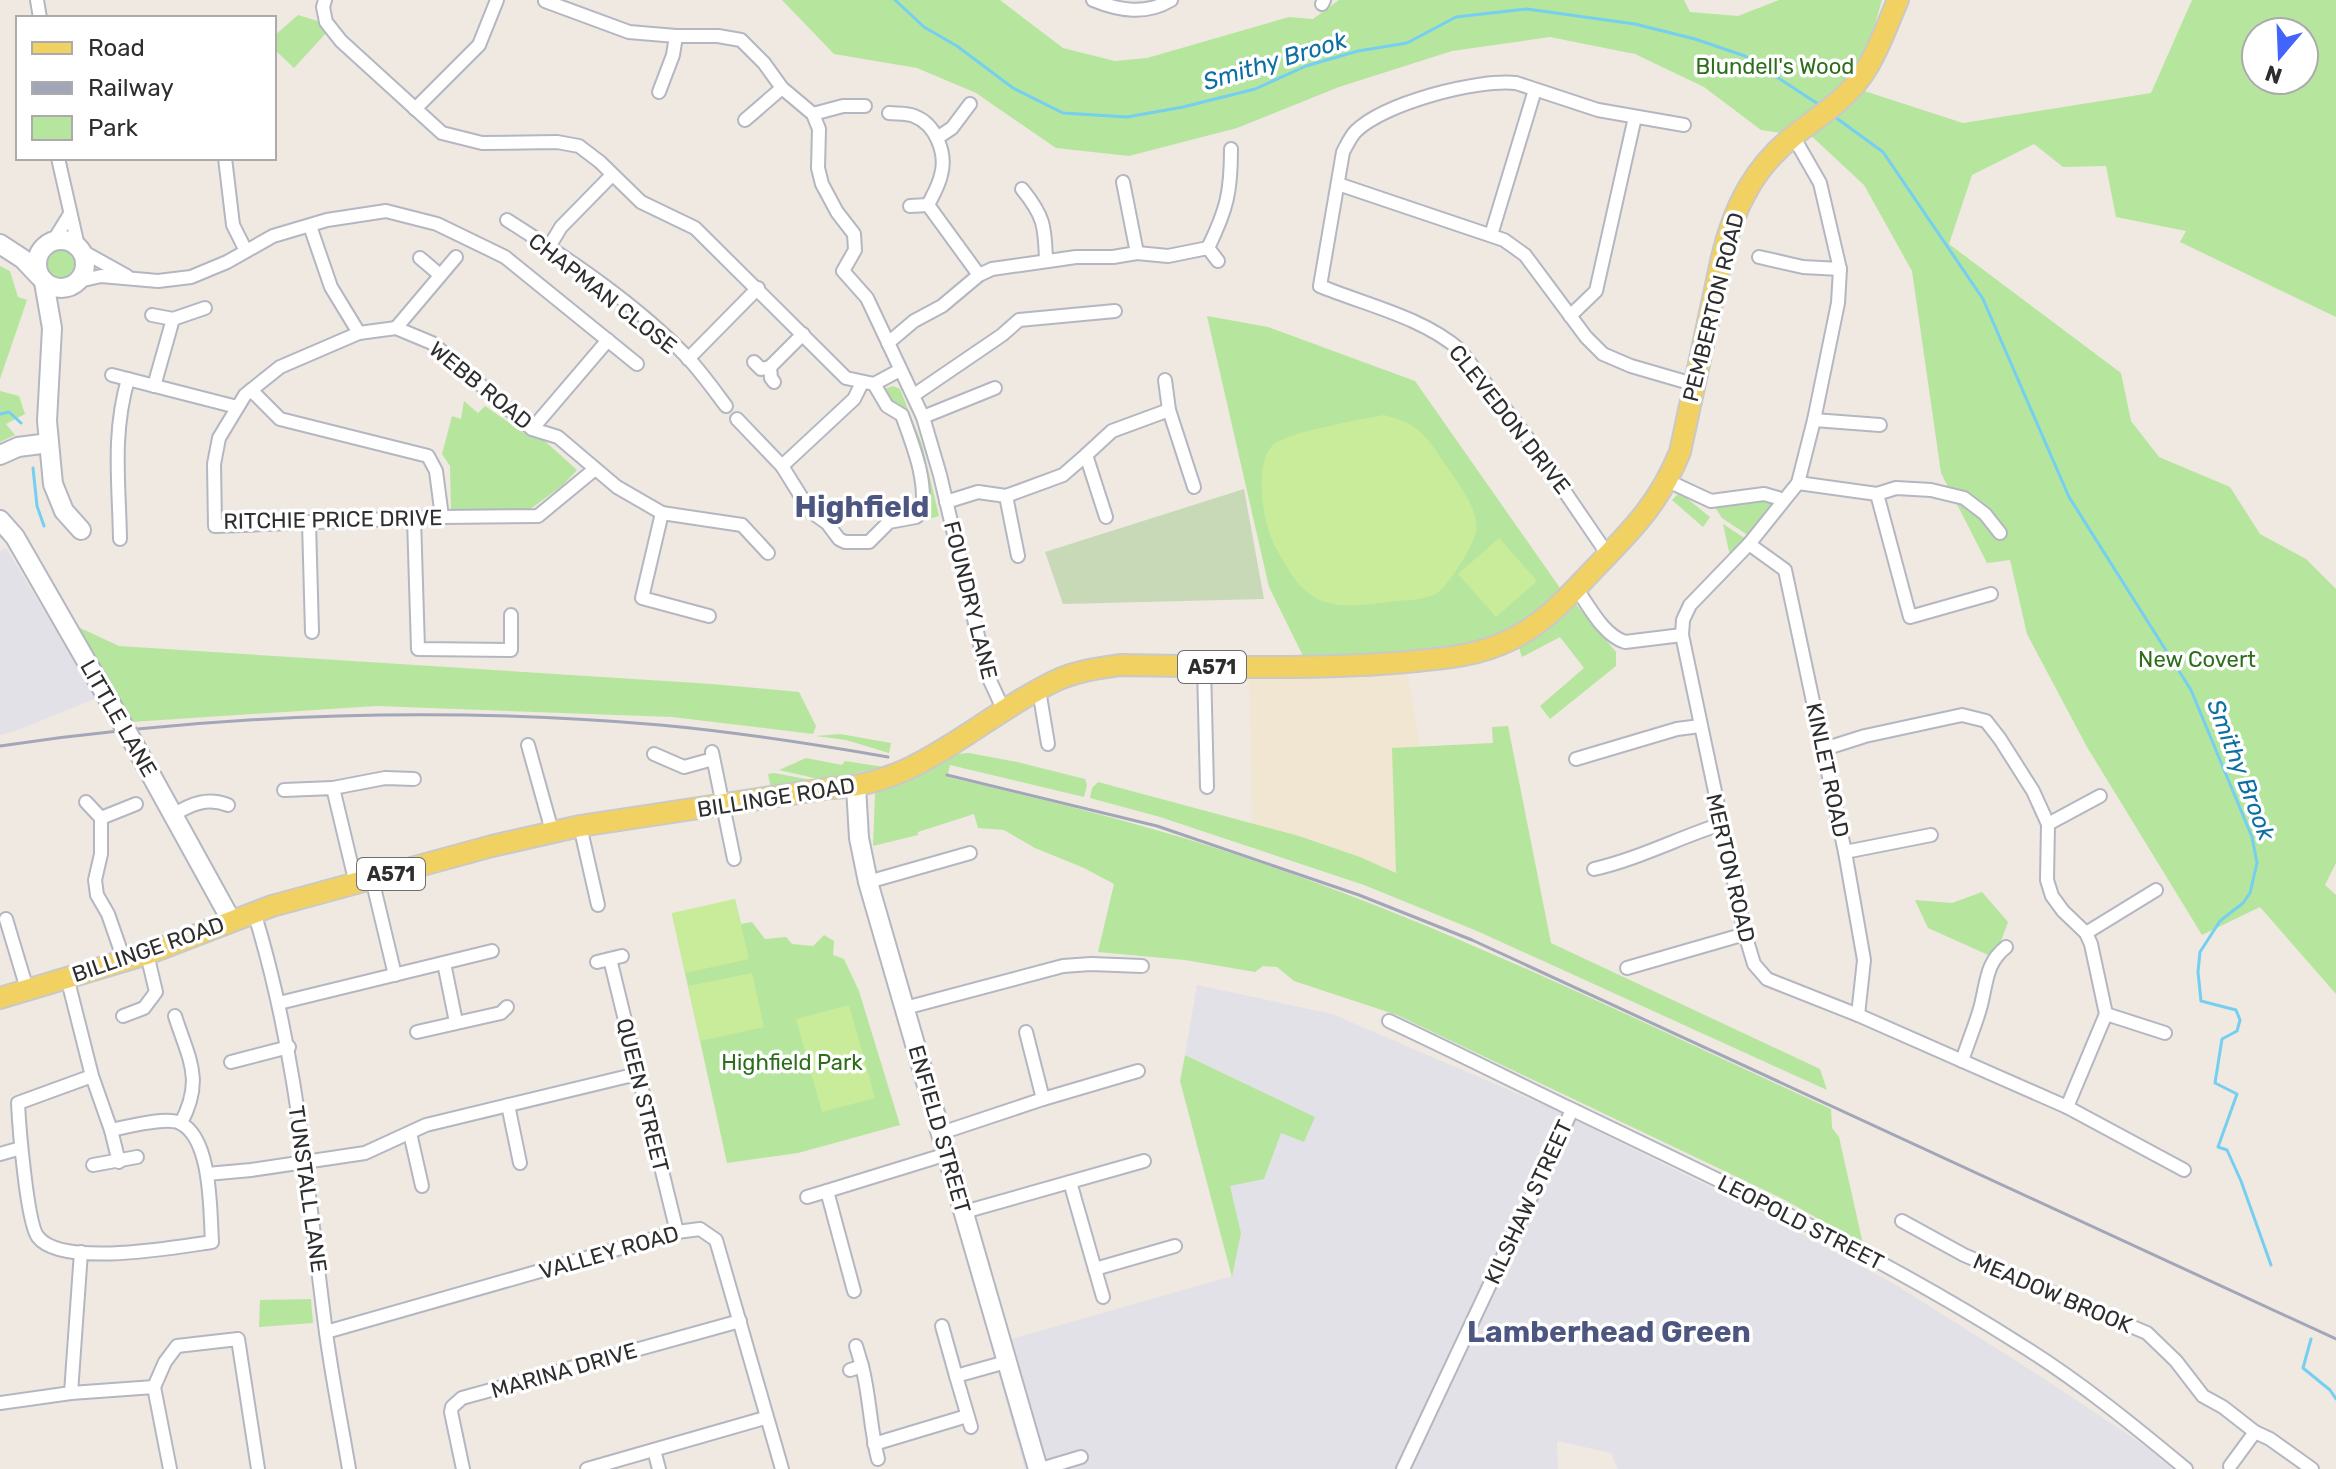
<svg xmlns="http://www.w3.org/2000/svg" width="2336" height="1469" font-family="Rubik,sans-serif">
	<rect width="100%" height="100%" fill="#efe9e1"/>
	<g fill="#e3e1e8">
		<path d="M 6,548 L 97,698 L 15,731 L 0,735 L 0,552 Z"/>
		<path d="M 1197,985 L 1332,1014 L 1551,1108 L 1772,1218 L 1896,1285 L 2043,1378 L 2148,1448 L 2173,1469 L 1618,1469 L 1611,1453 L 1557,1441 L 1558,1469 L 1025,1469 L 991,1345 L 1232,1276 L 1241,1233 L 1229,1186 L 1281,1132 L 1315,1117 L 1185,1055 Z"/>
	</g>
	<path fill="#f0e6d1" d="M 1407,671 L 1420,747 L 1493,743 L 1492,727 L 1508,726 L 1551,943 L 1360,857 L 1299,836 L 1252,825 L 1249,674 Z"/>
	<g fill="#b6e59e" fill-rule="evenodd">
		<path d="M 782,0 L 1000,0 L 1063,48 L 1115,61 L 1147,58 L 1289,17 L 1313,19 L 1339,0 L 1684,0 L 1690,12 L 1738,16 L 1779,0 L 1882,0 L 1860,77 L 1782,133 L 1761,130 L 1704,87 L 1635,54 L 1550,37 L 1452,51 L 1339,87 L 1237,128 L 1129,156 L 1056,148 L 976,93 L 917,68 L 834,54 Z"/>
		<path d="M 2192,0 L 2336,0 L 2336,317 L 2180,242 L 2186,231 L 2116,217 L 2106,166 L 2063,167 L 2034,144 L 1972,175 L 1949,244 L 2121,373 L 2131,421 L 2159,457 L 2230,487 L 2260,534 L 2306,559 L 2336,589 L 2336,863 L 2325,885 L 2336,895 L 2336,994 L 2260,907 L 2202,935 L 2087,747 L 2027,634 L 2010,560 L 1987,563 L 1941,473 L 1912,271 L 1864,185 L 1805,130 L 1852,87 L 1963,123 L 2151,93 ZM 2256,32 L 2304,32 L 2304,80 L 2256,80 Z"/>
		<path d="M 298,15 L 321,22 L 327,32 L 294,68 L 274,49 L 274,36 Z"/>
		<circle cx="61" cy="263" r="16"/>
		<path d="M 0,266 L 10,271 L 18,297 L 27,300 L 0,379 Z"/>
		<path d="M 1207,316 L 1268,327 L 1415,381 L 1560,588 L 1527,621 L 1467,648 L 1304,658 L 1269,587 Z"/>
		<path d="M 893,386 L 900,389 L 922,444 L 939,516 L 922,521 C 924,514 929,511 929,503 C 930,489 918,434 911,420 C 906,410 895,406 886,400 L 884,389 Z"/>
		<path d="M 0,391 L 19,396 L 25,414 L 6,424 L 15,435 L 0,442 Z"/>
		<path d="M 464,401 L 478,413 L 485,406 L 524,433 L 537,434 L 577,470 L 563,485 L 529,510 L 451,510 L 450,466 L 442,454 L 452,416 L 461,419 Z"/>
		<path d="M 1678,494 L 1684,496 L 1710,517 L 1703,527 L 1672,500 Z"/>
		<path d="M 1763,496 L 1780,506 L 1749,536 L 1722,518 L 1711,501 Z"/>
		<path d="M 1723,524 L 1746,539 L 1730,556 Z"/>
		<path d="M 1574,602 L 1616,652 L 1616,666 L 1550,719 L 1540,706 L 1584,668 L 1560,637 L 1522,657 L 1519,648 Z"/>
		<path d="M 76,626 L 119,646 L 712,684 L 799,692 L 816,726 L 813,734 L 672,717 L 376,706 L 131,722 Z"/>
		<path d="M 1508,726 L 1551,943 L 1820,1069 L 1827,1090 L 1477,931 L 1364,885 L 1160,817 L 1090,798 L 1092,788 L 1098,782 L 1299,836 L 1360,857 L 1396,873 L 1392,748 L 1493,743 L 1492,727 Z"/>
		<path d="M 840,734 L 891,743 L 889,753 L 846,740 L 816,736 Z"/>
		<path d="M 969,753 L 1017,762 L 1085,779 L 1087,785 L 1084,797 L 950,765 L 947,777 C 1046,800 1144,824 1240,856 C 1443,923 1636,1020 1831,1109 L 1832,1128 L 1839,1137 L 1863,1244 L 1785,1200 L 1397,1015 L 1294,981 L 1277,967 L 1263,966 L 1255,972 L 1185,960 L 1098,952 L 1114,884 L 1084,868 L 1035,848 L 1004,830 L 978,828 L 974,814 L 918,832 L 918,835 L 873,846 L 875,794 L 885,786 L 914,777 L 955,754 Z"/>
		<path d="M 806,758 L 842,765 L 845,761 L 884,767 L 823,780 L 779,770 Z"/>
		<path d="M 774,773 L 811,780 L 812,782 L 771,789 L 768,774 Z"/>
		<path d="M 1982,892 L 2008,922 L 1995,958 L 1928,928 L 1915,900 L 1952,903 Z"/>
		<path d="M 735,899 L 741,924 L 752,922 L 765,939 L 786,937 L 792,944 L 813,946 L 824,935 L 834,941 L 833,955 L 844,959 L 859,991 L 900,1125 L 798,1153 L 727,1163 L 672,914 Z"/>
		<path d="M 1185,1055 L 1315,1117 L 1304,1142 L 1281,1133 L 1264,1179 L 1230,1186 L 1241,1233 L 1232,1277 L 1180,1081 Z"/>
		<path d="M 311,1299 L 313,1323 L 259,1327 L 260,1300 Z"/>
	</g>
	<path fill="#c8d9b8" d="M 1244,489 L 1264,599 L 1063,604 L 1045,552 Z"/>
	<g fill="#c9ec9a">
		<path d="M 1384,415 C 1422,425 1426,436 1447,467 C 1459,484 1479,509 1476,532 C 1474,545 1448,586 1437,593 C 1427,600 1408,600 1396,601 C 1356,606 1318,615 1292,575 C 1284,562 1274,547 1269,532 C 1262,510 1255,462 1273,445 C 1287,432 1363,419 1384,415 Z"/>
		<path d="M 1499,538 L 1537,581 L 1496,617 L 1458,574 Z"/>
		<path d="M 735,899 L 749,959 L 685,973 L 672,913 Z"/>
		<path d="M 752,973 L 764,1027 L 700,1041 L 688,986 Z"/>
		<path d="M 849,1005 L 875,1098 L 822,1112 L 796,1019 Z"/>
	</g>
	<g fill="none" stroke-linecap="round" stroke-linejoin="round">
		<g stroke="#75cff0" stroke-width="3">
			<path d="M 895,0 L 924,27 L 957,46 L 1013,88 L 1063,113 L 1127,117 L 1183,107 L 1255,89 L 1306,66 L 1358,51 L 1407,43 L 1456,17 L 1527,9 L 1635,24 L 1695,39 L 1745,56 L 1818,104"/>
			<path d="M 1835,117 L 1883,152 L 1983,299 L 2069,497 L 2191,690 L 2252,837 L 2257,863 L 2250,893 L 2243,903 L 2220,921 L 2200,952 L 2198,972 L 2201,1001 L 2236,1010 L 2240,1020 L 2237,1031 L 2222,1039 L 2215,1083 L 2237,1094 L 2218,1147 L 2227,1150 L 2241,1181 L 2271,1265"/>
			<path d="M 0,414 L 9,412 L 21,423"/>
			<path d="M 33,468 L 37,506 L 44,526"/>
			<path d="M 2311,1339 L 2303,1368 L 2330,1390 L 2336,1399"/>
		</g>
		<g stroke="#b4b7c1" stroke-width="16">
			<g id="street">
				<path d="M 37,0 L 40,18"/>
				<path d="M 325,0 L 323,7 L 326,22 L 341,41 L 442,133 L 482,143 L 557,142 L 579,146 L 600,162 L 641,202 L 695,228 L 846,378 L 874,384 L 900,370"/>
				<path d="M 1093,0 C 1120,11 1146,15 1171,0"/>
				<path d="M 545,1 L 629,32 L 676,36 L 718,36 L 741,40 L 764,63 L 782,88 L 813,114 L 819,129 L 818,168 L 822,184 L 837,212 L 854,234 L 855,250 L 843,271 L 867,298 L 923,417 L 940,475 L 987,674 L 1004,711"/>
				<path d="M 1322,4 L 1324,0"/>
				<path d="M 659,92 L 673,55 L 676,36"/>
				<path d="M 415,109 L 479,45 L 497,0"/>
				<path d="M 889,113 C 897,114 907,113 914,116 C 936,124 947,154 941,175 C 939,185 933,195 928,205 L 979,275"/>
				<path d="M 813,114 L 843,106 L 865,106"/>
				<path d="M 745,120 L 782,88"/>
				<path d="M 1793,136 L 1820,183 L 1840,269 L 1838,303 L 1814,420 L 1798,483 L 1749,544 L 1690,605 L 1683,620 L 1682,635 L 1745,934 L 1754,964 L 1767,979 L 1858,1015 L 2067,1107 L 2184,1170"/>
				<path d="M 937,138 L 952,128 L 970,104"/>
				<path d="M 58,158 L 78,246"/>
				<path d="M 225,158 L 233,225 L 246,251"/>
				<path d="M 1123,182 L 1137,253"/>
				<path d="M 1338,184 L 1504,240 L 1525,255 L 1586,337 L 1603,354 L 1631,366 L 1693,384"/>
				<path d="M 1022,189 C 1044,216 1045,226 1046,260"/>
				<path d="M 910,206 L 928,205"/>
				<path d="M 507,220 C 570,260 636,304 688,358 C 702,373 714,390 726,406"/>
				<path d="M 310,226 L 331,287 L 359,333"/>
				<path d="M 1491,235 L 1535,90"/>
				<path d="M 54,240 L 70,214"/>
				<path d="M 549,247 L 561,227 L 612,175"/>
				<path d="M 1208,248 L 1218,261"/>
				<path d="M 82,251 L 127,276"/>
				<path d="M 1759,257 L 1803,267 L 1840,269"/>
				<path d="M 420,258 L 440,275"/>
				<path d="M 79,281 L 101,276 L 158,281 L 191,277 L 227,262 L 273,236 L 327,220 L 386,211 L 437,224 L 505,257 L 637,364"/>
				<path d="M 152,315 L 173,319"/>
				<path d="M 1570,316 L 1596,291 L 1635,117"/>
				<path d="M 396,328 L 456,257"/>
				<path d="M 888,343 L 914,321 L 942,306 L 979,275 L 992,269 L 1076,257 L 1113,257 L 1137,253 L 1168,256 L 1208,248 C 1227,209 1231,192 1231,149"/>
				<path d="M 688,359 L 758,288"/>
				<path d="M 754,362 L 761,369 L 770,367"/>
				<path d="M 112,375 L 237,407"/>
				<path d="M 1165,380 L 1169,410"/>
				<path d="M 774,382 L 771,378 L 770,367 L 803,334"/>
				<path d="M 154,386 L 173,319 L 205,308"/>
				<path d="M 251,390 L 280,419 L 428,456 L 436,471 L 442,517"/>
				<path d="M 914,395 L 1002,335 L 1019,320 L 1115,311"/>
				<path d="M 923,417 L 995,388"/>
				<path d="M 737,419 L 782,466 L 810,511 L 827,523 L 839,539 L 845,542 L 869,542 L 889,522 L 916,517 L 922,512 C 927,479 913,446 902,415 L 887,406 L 874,384"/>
				<path d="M 1814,420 L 1880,425"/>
				<path d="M 532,429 L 608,340"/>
				<path d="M 1086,455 L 1112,431 L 1169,410 L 1194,487"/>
				<path d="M 782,466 L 854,399 L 862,383"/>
				<path d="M 595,469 L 538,516 L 442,517 L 215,526 L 214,464 L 219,438 L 245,395 L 280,367 L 359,333 L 396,328 L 432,343 L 532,429 L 558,437 L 617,487 L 662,513 L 742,525 L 768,553"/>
				<path d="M 1668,481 L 1711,501 L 1764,494 L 1778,498"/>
				<path d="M 1798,483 L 1877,494 L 1896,488 L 1931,490 L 1964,498 L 1985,514 L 2000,533"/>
				<path d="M 1877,494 L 1910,617 L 1991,594"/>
				<path d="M 1006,496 L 1063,475 L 1086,455 L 1106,517"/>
				<path d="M 946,502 L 978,492 L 1006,496 L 1018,556"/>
				<path d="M 662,513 L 642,598 L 709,616"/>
				<path d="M 414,518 L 418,649 L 511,650 L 511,615"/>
				<path d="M 309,522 L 312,632"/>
				<path d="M 120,539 C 119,482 112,435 128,379"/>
				<path d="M 1749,544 L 1785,570 L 1845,852 L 1864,960 L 1858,1015"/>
				<path d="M 1608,555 L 1533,445 L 1460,350 C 1422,317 1366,305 1320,286 L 1343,152 C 1347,145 1350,137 1356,131 C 1385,103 1476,79 1516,83 L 1598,110 L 1684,125"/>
				<path d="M 1576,588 C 1589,606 1603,635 1625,642 L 1682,635"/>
				<path d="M 1204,667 L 1207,787"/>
				<path d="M 1039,690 L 1048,744"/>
				<path d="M 528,745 L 552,831"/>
				<path d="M 1824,749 L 1865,736 L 1962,715 L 1986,721 L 2000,739 L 2033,791 L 2048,824 L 2047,880 L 2052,896 L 2063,911 L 2086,933 L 2091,944 L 2106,1014 L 2067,1107"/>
				<path d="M 712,752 L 734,859"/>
				<path d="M 654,754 L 684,767 L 713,759"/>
				<path d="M 1576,759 L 1677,729 L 1700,726"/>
				<path d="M 333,788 L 385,778 L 414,779"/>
				<path d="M 284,790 L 333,788 L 356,884"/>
				<path d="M 86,802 L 101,818"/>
				<path d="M 173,815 C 191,804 207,797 228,805"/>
				<path d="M 2048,824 L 2100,796"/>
				<path d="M 580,826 L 598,905"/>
				<path d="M 1845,852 L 1931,835"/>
				<path d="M 1594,869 C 1638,859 1678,838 1721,824"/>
				<path d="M 372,879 L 395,975"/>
				<path d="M 868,882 L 970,853"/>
				<path d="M 254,912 C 296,1047 307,1185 325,1325 C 331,1373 341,1421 349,1469"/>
				<path d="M 6,919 L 27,989"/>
				<path d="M 2086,933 L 2156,890"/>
				<path d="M 610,959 L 677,1232"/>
				<path d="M 124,960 L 108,914 L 97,895 L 95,880 L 101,854 L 101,818 L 136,804"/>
				<path d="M 597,962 L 622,956"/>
				<path d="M 444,963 L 456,1022"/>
				<path d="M 1627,968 L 1745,934"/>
				<path d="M 67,977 L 92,1076 L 111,1130 C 127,1127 166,1116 180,1123 C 212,1138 210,1212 212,1242 C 177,1247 62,1268 38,1237 C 27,1224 19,1125 18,1103 L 92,1076"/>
				<path d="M 279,1003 L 492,951"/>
				<path d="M 905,1008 L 1063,966 L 1091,964 L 1142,966"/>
				<path d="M 2106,1014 L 2165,1033"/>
				<path d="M 123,1016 L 144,1008 L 156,992 L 147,954"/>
				<path d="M 175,1016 C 189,1060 204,1079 181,1123"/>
				<path d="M 1389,1021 C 1449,1049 1509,1079 1569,1108 C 1722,1182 1877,1253 2021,1345 C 2079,1381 2133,1425 2186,1469"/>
				<path d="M 417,1032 L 501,1013 L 507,1007"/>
				<path d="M 1026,1032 L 1043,1099"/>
				<path d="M 1962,1061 C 1968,1042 1976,1024 1981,1005 C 1987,981 1986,963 2006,947"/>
				<path d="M 231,1062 L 289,1047"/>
				<path d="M 508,1105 L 520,1163"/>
				<path d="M 111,1130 L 119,1162"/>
				<path d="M 410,1133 L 422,1186"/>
				<path d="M 941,1133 L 1043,1099 L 1138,1071"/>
				<path d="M 0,1154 L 21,1148"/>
				<path d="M 93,1165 L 137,1157"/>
				<path d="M 207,1174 L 251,1170 L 365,1153 L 426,1125 L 637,1074"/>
				<path d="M 1070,1182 L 1103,1297"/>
				<path d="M 807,1197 L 827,1191"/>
				<path d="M 964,1212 L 1144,1161"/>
				<path d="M 1902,1221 L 1964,1255 L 2147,1333 L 2176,1361 L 2203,1396 L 2223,1407 L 2255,1432 L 2270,1439 L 2312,1469"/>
				<path d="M 1095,1269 L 1175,1246"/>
				<path d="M 854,1291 L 827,1191 L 947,1154"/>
				<path d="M 942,1326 L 956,1376"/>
				<path d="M 326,1332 L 677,1232 L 700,1229 L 716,1240 L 782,1469"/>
				<path d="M 862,1366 C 870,1397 870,1428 878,1459"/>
				<path d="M 850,1370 L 862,1366 L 856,1346"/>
				<path d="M 71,1393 L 81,1252"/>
				<path d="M 0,1403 L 71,1393 L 154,1387"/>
				<path d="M 971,1427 L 956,1376 L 1006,1362"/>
				<path d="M 874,1444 L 967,1416"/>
				<path d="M 654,1450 L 659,1469"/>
				<path d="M 2230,1466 L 2255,1432"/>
				<path d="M 170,1469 L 154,1387 L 165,1362 L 177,1346 L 238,1339 L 258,1469"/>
				<path d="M 463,1469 L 451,1412 L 452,1407 L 462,1398 L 740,1321"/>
				<path d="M 587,1469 L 765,1418"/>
				<path d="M 1041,1469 L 1081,1457"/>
				<path d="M 1403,1469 L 1572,1110"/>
			</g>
		</g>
		<g stroke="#b4b7c1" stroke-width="22">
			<g id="secondary">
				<circle cx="61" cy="264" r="24"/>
				<path d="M 0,244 L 23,259 L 40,277"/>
				<path d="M 44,282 L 52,328 L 47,421 L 53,484 L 64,511 L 81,530"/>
				<path d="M 0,455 L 18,447 L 49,443"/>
				<path d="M 0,520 L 15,537 L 115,711"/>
				<path d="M 134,744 L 231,920"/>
				<path d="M 856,787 L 859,838 L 868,882 L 1038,1469"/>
			</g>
		</g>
		<g stroke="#c9c9c9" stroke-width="24">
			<path id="primary" d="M 0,998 L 147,954 L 272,906 L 492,846 L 580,826 L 831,788 C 918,786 981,716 1055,681 C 1076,671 1099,668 1121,665 C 1212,666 1303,670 1394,663 C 1435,659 1475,658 1512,639 C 1547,622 1572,592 1599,564 C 1635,527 1660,501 1680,452 L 1722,257 C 1734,206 1755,166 1796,134 C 1818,117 1845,100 1861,77 C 1877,55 1887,25 1898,0"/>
		</g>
		<use href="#street" stroke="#fff" stroke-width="12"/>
		<use href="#secondary" stroke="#fff" stroke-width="18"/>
		<use href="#primary" stroke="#f2d163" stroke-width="20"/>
		<g stroke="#a3a6b8" stroke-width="3">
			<path d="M 0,746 C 217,714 441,706 660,725 C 737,732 813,744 888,757"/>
			<path d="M 947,775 L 1157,826 L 1359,895 L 1472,940 L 2336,1339"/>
		</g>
		<g stroke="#b4b7c1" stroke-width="22" stroke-linecap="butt">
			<path id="secondary-bridge" d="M 115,711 L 134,744"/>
		</g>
		<use href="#secondary-bridge" stroke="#fff" stroke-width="18"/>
	</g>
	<g text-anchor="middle" stroke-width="7" stroke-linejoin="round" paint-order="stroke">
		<g fill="#fff" stroke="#6d6d6d" stroke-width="2">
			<rect x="1178" y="651" width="68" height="32" rx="6"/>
			<rect x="357" y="858" width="68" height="32" rx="6"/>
		</g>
		<g font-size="20" font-weight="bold" fill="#2e2e2e">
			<text x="1212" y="674">A571</text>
			<text x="391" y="881">A571</text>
		</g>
		<g font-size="22" fill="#2c6e1b" stroke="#fff">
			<text x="1775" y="74">Blundell's Wood</text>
			<text x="2197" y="667">New Covert</text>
			<text x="792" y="1070">Highfield Park</text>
		</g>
		<g font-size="22" fill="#2e2e2e" stroke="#fff">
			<text transform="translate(603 293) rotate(38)" y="8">CHAPMAN CLOSE</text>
			<text transform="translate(1713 307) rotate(-76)" y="8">PEMBERTON ROAD</text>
			<text transform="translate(481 385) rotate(39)" y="8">WEBB ROAD</text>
			<text transform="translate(1510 419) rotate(52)" y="8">CLEVEDON DRIVE</text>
			<text transform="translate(333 519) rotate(-1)" y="8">RITCHIE PRICE DRIVE</text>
			<text transform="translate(971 600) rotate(76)" y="8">FOUNDRY LANE</text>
			<text transform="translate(119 718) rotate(60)" y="8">LITTLE LANE</text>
			<text transform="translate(1828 770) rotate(78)" y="8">KINLET ROAD</text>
			<text transform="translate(776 797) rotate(-9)" y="8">BILLINGE ROAD</text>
			<text transform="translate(1731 868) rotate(77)" y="8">MERTON ROAD</text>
			<text transform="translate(148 949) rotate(-19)" y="8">BILLINGE ROAD</text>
			<text transform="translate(643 1095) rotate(76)" y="8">QUEEN STREET</text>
			<text transform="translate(940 1129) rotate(74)" y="8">ENFIELD STREET</text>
			<text transform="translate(308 1189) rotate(82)" y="8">TUNSTALL LANE</text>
			<text transform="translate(1528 1202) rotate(-65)" y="8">KILSHAW STREET</text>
			<text transform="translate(1801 1222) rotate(27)" y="8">LEOPOLD STREET</text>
			<text transform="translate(609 1252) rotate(-16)" y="8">VALLEY ROAD</text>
			<text transform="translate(2053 1293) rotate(23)" y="8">MEADOW BROOK</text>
			<text transform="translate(564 1370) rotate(-16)" y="8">MARINA DRIVE</text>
		</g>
		<g font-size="24" font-style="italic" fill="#0d6fa3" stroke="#fff">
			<text transform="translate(1275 61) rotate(-17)" y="8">Smithy Brook</text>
			<text transform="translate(2241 770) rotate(69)" y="8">Smithy Brook</text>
		</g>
		<g font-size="30" font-weight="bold" fill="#4d5680" stroke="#fff">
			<text x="862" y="517">Highfield</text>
			<text x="1609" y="1342">Lamberhead Green</text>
		</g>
	</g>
	<rect x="16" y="16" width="260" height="144" fill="#ffffff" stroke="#ababab" stroke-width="2"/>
	<rect x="32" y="42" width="40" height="12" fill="#f2d163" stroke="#ababab" stroke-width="2"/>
	<text x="88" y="56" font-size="24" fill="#2e2e2e">Road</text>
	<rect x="32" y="82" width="40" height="12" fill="#a3a6b8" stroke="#ababab" stroke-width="2"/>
	<text x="88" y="96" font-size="24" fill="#2e2e2e">Railway</text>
	<rect x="32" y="116" width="40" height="24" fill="#b6e59e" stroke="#ababab" stroke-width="2"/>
	<text x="88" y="136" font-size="24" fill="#2e2e2e">Park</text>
	<g transform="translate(2280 56) rotate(199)"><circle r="38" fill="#ffffff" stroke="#ababab" stroke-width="2"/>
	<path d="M0-6L14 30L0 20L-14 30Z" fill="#4264fb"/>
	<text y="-12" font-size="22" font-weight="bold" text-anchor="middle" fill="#2e2e2e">N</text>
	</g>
</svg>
